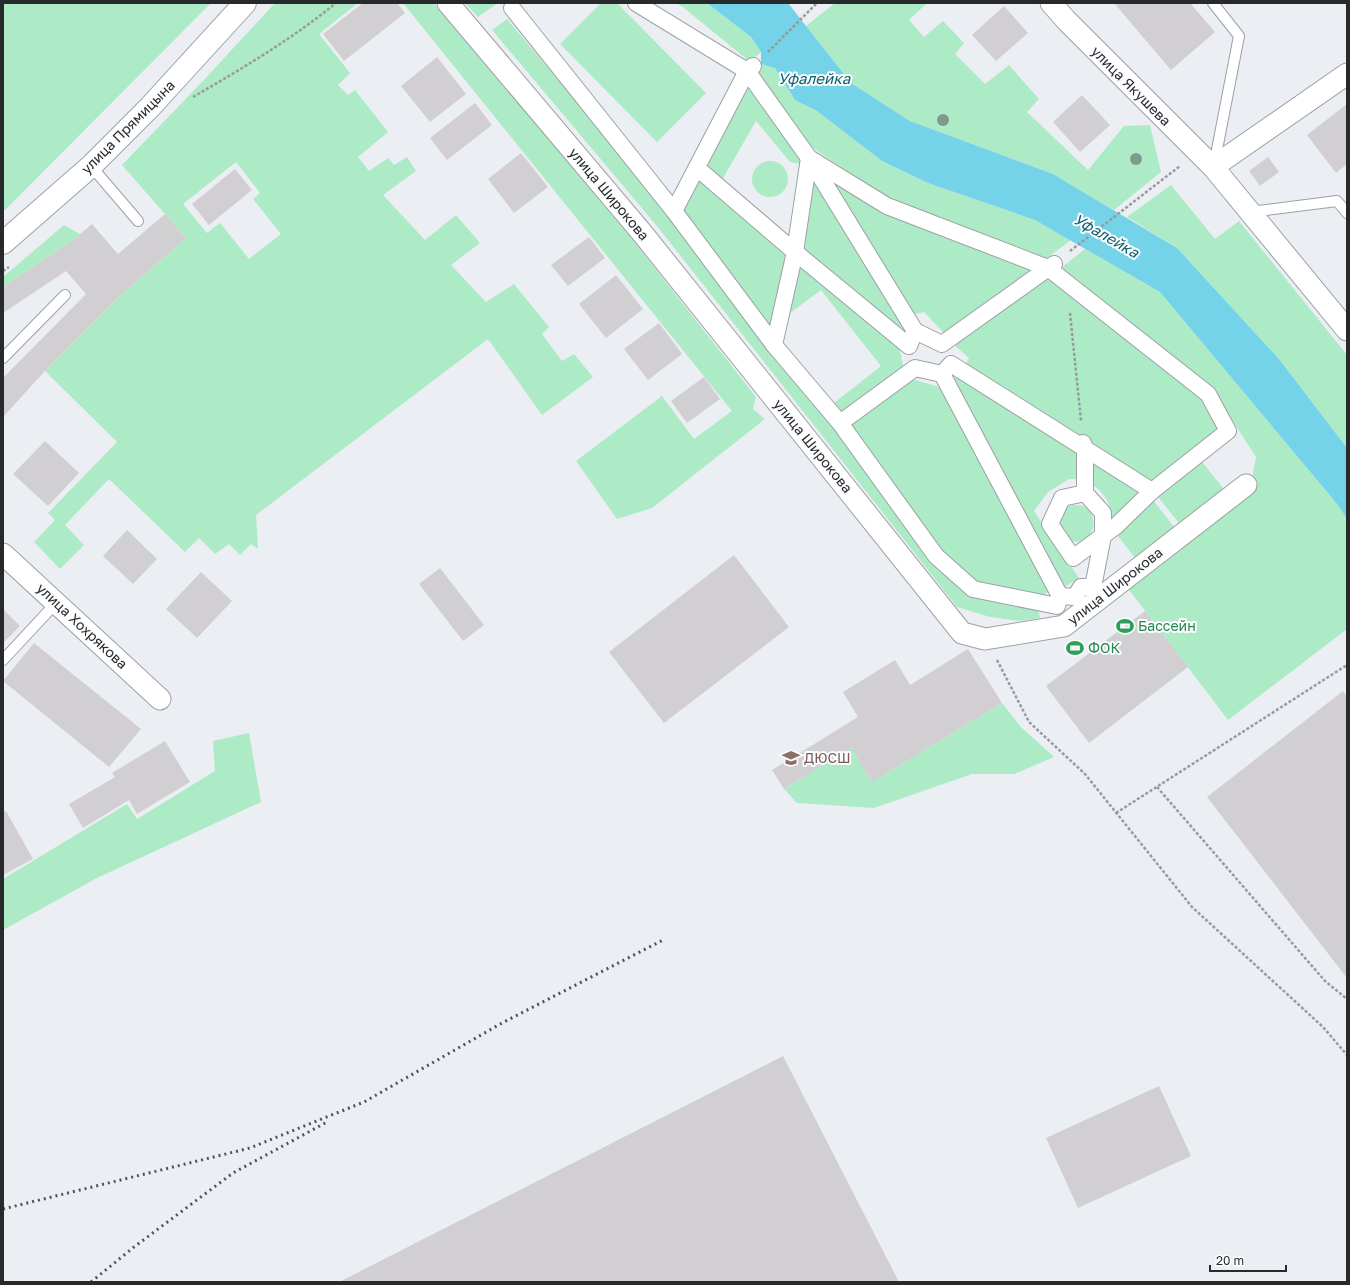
<svg xmlns="http://www.w3.org/2000/svg" width="1350" height="1285" font-family="'Golos Text',sans-serif">
	<rect width="100%" height="100%" fill="#ebeff3"/>
	<g fill="#acebc5" fill-rule="evenodd">
		<path d="M 3,3 L 211,3 L 3,212 Z"/>
		<path d="M 275,3 L 358,3 L 319,34 L 350,73 L 338,85 L 348,95 L 355,90 L 388,132 L 358,157 L 369,171 L 388,158 L 394,165 L 407,157 L 416,171 L 383,195 L 425,240 L 456,215 L 480,243 L 451,265 L 486,302 L 514,284 L 549,327 L 542,334 L 562,361 L 574,354 L 593,377 L 542,415 L 488,339 L 256,515 L 258,549 L 251,544 L 240,555 L 229,544 L 215,554 L 199,538 L 185,552 L 109,479 L 65,525 L 84,545 L 60,569 L 34,542 L 55,520 L 48,513 L 117,442 L 45,371 L 120,296 L 186,238 L 122,165 L 202,82 ZM 236,162 L 260,193 L 253,199 L 281,234 L 249,259 L 220,223 L 207,233 L 183,204 Z"/>
		<path d="M 403,3 L 434,3 L 636,244 L 756,397 L 753,409 L 765,419 L 652,508 L 617,519 L 576,461 L 662,396 L 694,439 L 732,411 Z"/>
		<path d="M 465,3 L 498,3 L 478,17 Z"/>
		<path d="M 601,3 L 617,3 L 706,93 L 657,142 L 560,44 Z"/>
		<path d="M 676,3 L 707,3 L 751,37 L 761,52 L 750,62 L 683,7 Z"/>
		<path d="M 835,3 L 927,3 L 909,20 L 924,37 L 943,21 L 964,43 L 955,54 L 985,84 L 1009,65 L 1039,99 L 1027,112 L 1088,170 L 1124,126 L 1150,125 L 1161,172 L 1114,210 L 1053,174 L 910,121 L 851,83 L 806,26 Z"/>
		<path d="M 507,19 L 672,216 L 972,594 L 1038,610 L 1040,618 L 1019,621 L 990,617 L 957,607 L 657,226 L 492,30 Z"/>
		<path d="M 761,64 L 775,68 L 795,100 L 817,111 L 882,161 L 928,183 L 1035,220 L 1071,240 L 1047,258 L 891,200 L 805,143 L 756,69 Z"/>
		<path d="M 750,85 L 805,165 L 790,162 L 756,121 L 722,180 L 706,166 Z"/>
		<circle cx="770" cy="179" r="18"/>
		<path d="M 820,170 L 1037,269 L 946,335 L 924,312 L 911,315 Z"/>
		<path d="M 811,171 L 903,320 L 902,331 L 801,247 Z"/>
		<path d="M 700,178 L 789,253 L 772,334 L 680,212 Z"/>
		<path d="M 1171,185 L 1215,239 L 1239,221 L 1347,355 L 1347,448 L 1279,359 L 1177,248 L 1127,217 Z"/>
		<path d="M 64,225 L 80,234 L 72,241 L 3,287 L 3,277 Z"/>
		<path d="M 1085,249 L 1160,292 L 1338,505 L 1347,519 L 1347,629 L 1228,720 L 1127,587 L 1146,572 L 1114,531 L 1153,500 L 1185,541 L 1190,537 L 1155,493 L 1199,458 L 1234,502 L 1250,489 L 1256,457 L 1214,392 L 1061,268 Z"/>
		<path d="M 799,262 L 898,343 L 904,369 L 845,415 L 834,403 L 881,366 L 821,290 L 790,313 Z"/>
		<path d="M 1048,276 L 1203,399 L 1221,432 L 1156,484 L 964,367 L 969,358 L 953,344 Z"/>
		<path d="M 958,375 L 1077,452 L 1080,479 L 1069,479 L 1048,492 L 1034,511 L 1079,578 L 1066,586 L 1061,585 L 952,382 Z"/>
		<path d="M 912,379 L 943,388 L 1050,588 L 1048,593 L 1039,595 L 977,584 L 941,554 L 851,425 Z"/>
		<path d="M 1091,461 L 1145,493 L 1113,524 C 1110,502 1108,497 1091,483 Z"/>
		<path d="M 1073,505 C 1076,505 1080,505 1083,506 C 1099,513 1096,539 1078,542 C 1075,542 1071,541 1069,540 L 1057,526 L 1064,508 Z"/>
		<path d="M 1002,703 L 1021,727 L 1054,757 L 1014,774 L 972,774 L 874,808 L 797,803 L 784,789 L 851,748 L 872,782 Z"/>
		<path d="M 249,733 L 261,802 L 97,878 L 3,930 L 3,879 L 127,804 L 137,819 L 215,771 L 213,741 Z"/>
	</g>
	<path fill="#74d2e9" d="M 707,3 L 788,3 L 851,83 L 910,121 L 1053,174 L 1177,248 L 1279,359 L 1347,448 L 1347,519 L 1338,505 L 1160,292 L 1035,220 L 928,183 L 882,161 L 817,111 L 795,100 L 775,68 L 761,64 L 761,52 L 751,37 Z"/>
	<g fill="#d2cfd3">
		<path d="M 363,3 L 397,3 L 405,13 L 344,61 L 323,34 Z"/>
		<path d="M 1114,3 L 1190,3 L 1215,32 L 1171,70 Z"/>
		<path d="M 1004,6 L 1028,33 L 996,61 L 972,35 Z"/>
		<path d="M 437,57 L 466,94 L 430,122 L 401,86 Z"/>
		<path d="M 1082,95 L 1110,125 L 1080,152 L 1053,122 Z"/>
		<path d="M 475,103 L 492,125 L 447,160 L 430,138 Z"/>
		<path d="M 1347,104 L 1347,164 L 1336,173 L 1307,135 Z"/>
		<path d="M 521,153 L 548,187 L 514,213 L 488,179 Z"/>
		<path d="M 1268,157 L 1279,172 L 1260,186 L 1249,171 Z"/>
		<path d="M 235,169 L 252,190 L 209,225 L 192,204 Z"/>
		<path d="M 165,214 L 186,238 L 120,296 L 45,371 L 3,417 L 3,378 L 86,294 L 66,271 L 3,313 L 3,287 L 72,241 L 92,224 L 118,254 Z"/>
		<path d="M 589,237 L 605,258 L 568,286 L 551,265 Z"/>
		<path d="M 616,275 L 643,309 L 606,338 L 579,304 Z"/>
		<path d="M 659,323 L 682,354 L 648,380 L 624,349 Z"/>
		<path d="M 704,377 L 720,399 L 687,423 L 671,401 Z"/>
		<path d="M 45,441 L 79,473 L 48,506 L 13,474 Z"/>
		<path d="M 127,530 L 157,559 L 133,584 L 103,556 Z"/>
		<path d="M 734,555 L 789,627 L 664,723 L 609,652 Z"/>
		<path d="M 440,568 L 484,625 L 463,641 L 419,584 Z"/>
		<path d="M 201,572 L 232,601 L 197,638 L 166,609 Z"/>
		<path d="M 3,609 L 20,626 L 3,643 Z"/>
		<path d="M 1145,611 L 1188,667 L 1089,743 L 1046,686 Z"/>
		<path d="M 34,643 L 141,729 L 109,767 L 3,681 Z"/>
		<path d="M 968,649 L 1002,703 L 872,782 L 851,748 L 784,789 L 772,770 L 858,717 L 843,692 L 895,660 L 910,685 Z"/>
		<path d="M 1343,691 L 1347,697 L 1347,978 L 1207,797 Z"/>
		<path d="M 165,741 L 190,782 L 137,814 L 129,800 L 83,828 L 69,804 L 115,777 L 112,773 Z"/>
		<path d="M 6,811 L 33,859 L 3,875 L 3,812 Z"/>
		<path d="M 783,1056 L 899,1282 L 339,1282 Z"/>
		<path d="M 1159,1086 L 1191,1156 L 1078,1208 L 1046,1138 Z"/>
	</g>
	<g fill="none" stroke-linecap="round" stroke-linejoin="round">
		<g stroke="#9da0a4" stroke-width="12">
			<g id="service">
				<path d="M 1213,3 L 1239,36 L 1214,165"/>
				<path d="M 91,166 L 138,221"/>
				<path d="M 1250,212 L 1337,201 L 1347,213"/>
				<path d="M 3,358 L 65,295"/>
				<path d="M 3,660 L 56,603"/>
			</g>
		</g>
		<g stroke="#9da0a4" stroke-width="18">
			<g id="pedestrian">
				<path d="M 636,3 L 747,71 L 753,66"/>
				<path d="M 512,8 L 674,211 L 747,71 L 809,158 L 915,331 L 909,346 L 795,252 L 774,345 L 840,423 L 936,556 L 973,589 L 1057,606 L 1060,596 L 942,374 L 951,364 L 1152,491 L 1228,431 L 1208,394 L 1048,268 L 887,206 L 809,158 L 795,252 L 697,168"/>
				<path d="M 674,211 L 774,345"/>
				<path d="M 915,331 L 942,344 L 1054,264"/>
				<path d="M 840,423 L 915,368 L 942,374"/>
				<path d="M 1083,443 L 1085,450 L 1085,493 L 1062,498 L 1050,524 L 1073,558 L 1116,526 L 1152,491"/>
				<path d="M 1060,596 L 1075,597 L 1081,587 L 1093,587 L 1103,536 L 1103,513 L 1085,493"/>
			</g>
		</g>
		<g stroke="#9da0a4" stroke-width="23">
			<g id="minor">
				<path d="M 448,3 L 643,234 L 962,633 L 985,639 L 1064,626 L 1246,485"/>
				<path d="M 1051,3 L 1066,20 L 1213,167 L 1347,330"/>
				<path d="M 1213,167 L 1347,74"/>
				<path d="M 3,554 L 160,699"/>
			</g>
		</g>
		<g stroke="#9da0a4" stroke-width="24">
			<path id="tertiary" d="M 3,243 L 91,166 L 150,107 L 245,3"/>
		</g>
		<g stroke="#989a9e" stroke-width="2.5" stroke-dasharray="3 2" stroke-linecap="butt">
			<path d="M 768,52 L 817,3"/>
			<path d="M 193,97 C 243,68 292,39 336,3"/>
			<path d="M 1070,251 L 1180,166"/>
			<path d="M 3,271 L 9,267"/>
			<path d="M 1070,313 L 1081,421"/>
			<path d="M 997,660 L 1029,722 L 1085,774 L 1192,907 L 1323,1027 L 1347,1055"/>
			<path d="M 1157,787 L 1325,981 L 1347,999"/>
			<path d="M 1116,813 L 1347,665"/>
		</g>
		<use href="#service" stroke="#fff" stroke-width="10"/>
		<use href="#pedestrian" stroke="#fff" stroke-width="16"/>
		<use href="#minor" stroke="#fff" stroke-width="21"/>
		<use href="#tertiary" stroke="#fff" stroke-width="22"/>
		<g stroke="#525356" stroke-width="3" stroke-dasharray="2 4" stroke-linecap="butt">
			<path d="M 3,1209 L 250,1148 L 364,1102 L 502,1023 L 665,939"/>
			<path d="M 91,1282 L 134,1247 L 233,1173 L 327,1122"/>
		</g>
	</g>
	<g fill="#7c9b8e">
		<circle cx="943" cy="120" r="6"/>
		<circle cx="1136" cy="159" r="6"/>
	</g>
	<defs>
		<g id="stadium-bare" transform="scale(1.38)"><path d="M0-5a6.5 5 0 1 0 0 10a6.5 5 0 1 0 0-10ZM-3.5-1.8h7v3.6h-7Z" fill="#2e9e5b" stroke="#fafcfe" stroke-width="2.5" paint-order="stroke"/></g>
		<g id="school-bare" transform="scale(1.38)"><path d="M0-5L7-2L0 1L-7-2ZM-4 1L0 2.5L4 1V4Q0 6-4 4Z" fill="#8d6e63" stroke="#fafcfe" stroke-width="2.5" paint-order="stroke"/></g>
	</defs>
	<g fill-rule="evenodd">
		<use href="#stadium-bare" x="1125" y="626"/>
		<use href="#stadium-bare" x="1075" y="648"/>
		<use href="#school-bare" x="791" y="758"/>
	</g>
	<g text-anchor="middle" stroke-width="4" stroke-linejoin="round" paint-order="stroke">
		<g font-size="14" fill="#28292b" stroke="#fafcfe">
			<text transform="translate(1131 86) rotate(45)" y="5">улица Якушева</text>
			<text transform="translate(128 127) rotate(-45)" y="5">улица Прямицына</text>
			<text transform="translate(609 194) rotate(50)" y="5">улица Широкова</text>
			<text transform="translate(813 446) rotate(51)" y="5">улица Широкова</text>
			<text transform="translate(1115 586) rotate(-38)" y="5">улица Широкова</text>
			<text transform="translate(82 626) rotate(43)" y="5">улица Хохрякова</text>
		</g>
		<g font-size="14" fill="#27864d" stroke="#fafcfe" text-anchor="start">
			<text x="1138" y="631">Бассейн</text>
			<text x="1088" y="653">ФОК</text>
		</g>
		<g font-size="14" fill="#785e54" stroke="#fafcfe" text-anchor="start">
			<text x="804" y="763">ДЮСШ</text>
		</g>
		<g font-size="15" font-style="italic" fill="#0d5e6e" stroke="#fafcfe">
			<text x="814" y="84">Уфалейка</text>
			<text transform="translate(1106 236) rotate(30)" y="5">Уфалейка</text>
		</g>
	</g>
	<rect width="1350" height="1285" fill="none" stroke="#28292b" stroke-width="8"/>
	<path d="M1210 1265v6h76v-6" fill="none" stroke="#28292b" stroke-width="2"/>
	<text x="1216" y="1265" font-size="12" fill="#28292b" stroke="#fafcfe" stroke-width="3" paint-order="stroke">20 m</text>
</svg>
